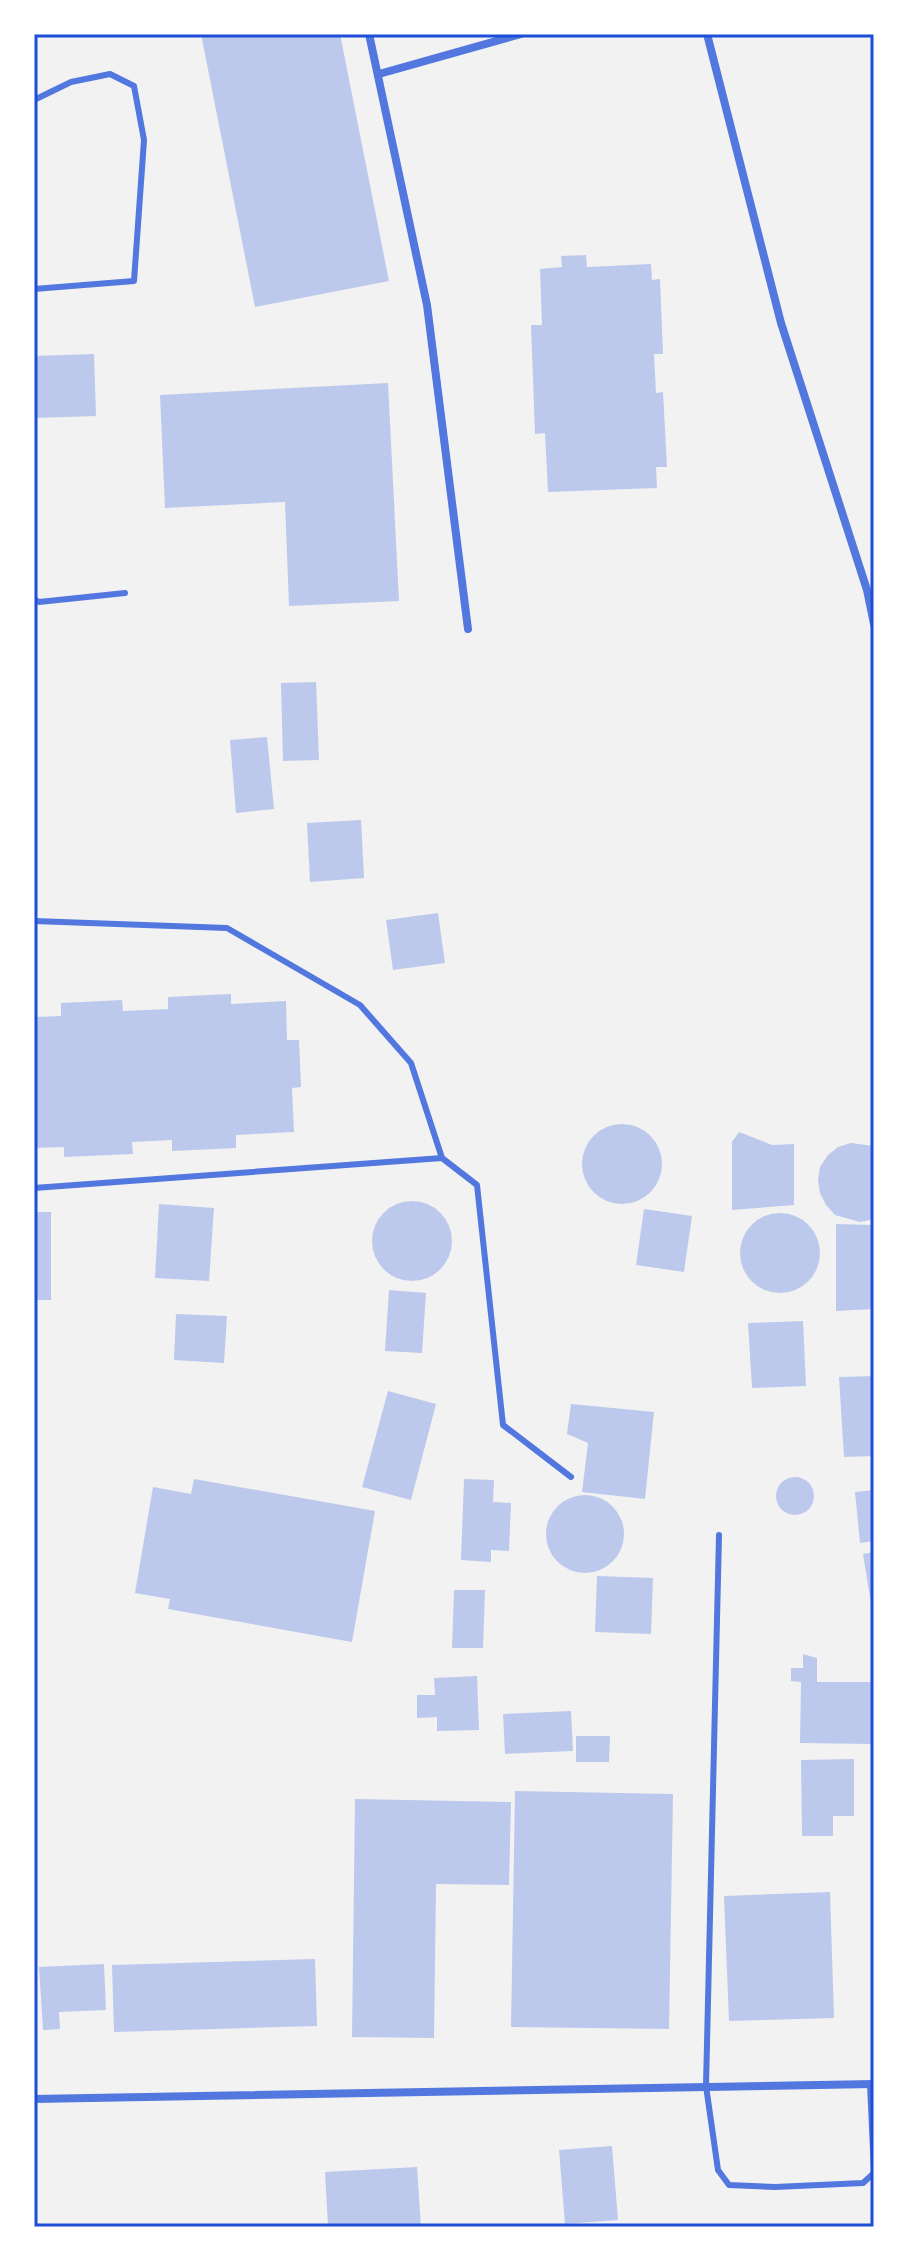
<svg xmlns="http://www.w3.org/2000/svg" width="908" height="2261" font-family="Montserrat,sans-serif">
	<rect width="100%" height="100%" fill="#f2f2f2"/>
	<g fill="#bdc9ec">
		<path d="M 201,34 L 340,34 L 389,281 L 255,307 Z"/>
		<path d="M 586,255 L 587,267 L 651,264 L 652,280 L 660,279 L 663,354 L 654,354 L 656,393 L 663,392 L 667,467 L 656,467 L 657,488 L 548,492 L 545,433 L 535,434 L 531,325 L 542,325 L 540,269 L 562,267 L 561,256 Z"/>
		<path d="M 94,354 L 96,416 L 34,418 L 34,356 Z"/>
		<path d="M 388,383 L 399,601 L 289,606 L 285,502 L 165,508 L 160,395 Z"/>
		<path d="M 316,682 L 319,760 L 283,761 L 281,683 Z"/>
		<path d="M 267,737 L 274,809 L 236,813 L 230,740 Z"/>
		<path d="M 361,820 L 364,878 L 310,882 L 307,823 Z"/>
		<path d="M 438,913 L 445,963 L 393,970 L 386,920 Z"/>
		<path d="M 231,994 L 231,1004 L 286,1001 L 287,1040 L 299,1040 L 301,1087 L 292,1088 L 294,1132 L 236,1135 L 236,1148 L 172,1151 L 172,1140 L 132,1142 L 133,1154 L 64,1157 L 64,1147 L 34,1148 L 34,1017 L 61,1016 L 61,1003 L 122,1000 L 123,1011 L 168,1009 L 168,997 Z"/>
		<circle cx="622" cy="1164" r="40"/>
		<path d="M 739,1132 L 772,1145 L 794,1144 L 794,1205 L 732,1210 L 732,1142 Z"/>
		<path d="M 851,1143 L 874,1146 L 874,1219 L 860,1222 L 835,1215 L 826,1205 L 820,1193 L 818,1180 L 820,1167 L 828,1155 L 838,1147 Z"/>
		<circle cx="412" cy="1241" r="40"/>
		<path d="M 159,1204 L 214,1208 L 209,1281 L 155,1278 Z"/>
		<path d="M 644,1209 L 692,1216 L 684,1272 L 636,1265 Z"/>
		<rect x="34" y="1212" width="17" height="88"/>
		<circle cx="780" cy="1253" r="40"/>
		<path d="M 836,1224 L 874,1225 L 874,1309 L 836,1311 Z"/>
		<path d="M 389,1290 L 426,1293 L 422,1353 L 385,1351 Z"/>
		<path d="M 176,1314 L 227,1316 L 224,1363 L 174,1360 Z"/>
		<path d="M 803,1321 L 806,1386 L 752,1388 L 748,1323 Z"/>
		<path d="M 874,1376 L 874,1456 L 844,1457 L 839,1377 Z"/>
		<path d="M 388,1391 L 436,1404 L 411,1500 L 362,1487 Z"/>
		<path d="M 571,1404 L 654,1412 L 645,1499 L 582,1492 L 588,1443 L 567,1434 Z"/>
		<circle cx="795" cy="1496" r="19"/>
		<path d="M 194,1479 L 375,1511 L 352,1642 L 168,1609 L 170,1599 L 135,1593 L 153,1487 L 191,1494 Z"/>
		<path d="M 464,1479 L 494,1480 L 493,1502 L 511,1503 L 509,1551 L 491,1550 L 491,1562 L 461,1560 Z"/>
		<path d="M 874,1490 L 874,1541 L 860,1543 L 855,1492 Z"/>
		<circle cx="585" cy="1534" r="39"/>
		<path d="M 874,1552 L 874,1609 L 872,1610 L 863,1554 Z"/>
		<path d="M 597,1576 L 653,1578 L 651,1634 L 595,1632 Z"/>
		<path d="M 454,1590 L 485,1590 L 483,1648 L 452,1648 Z"/>
		<path d="M 803,1654 L 817,1658 L 817,1682 L 871,1682 L 871,1744 L 800,1743 L 801,1682 L 791,1681 L 791,1668 L 803,1668 Z"/>
		<path d="M 477,1676 L 479,1730 L 437,1731 L 437,1717 L 417,1718 L 417,1695 L 435,1695 L 434,1678 Z"/>
		<path d="M 571,1711 L 573,1751 L 505,1754 L 503,1714 Z"/>
		<path d="M 576,1736 L 610,1736 L 609,1762 L 576,1762 Z"/>
		<path d="M 854,1759 L 854,1816 L 833,1816 L 833,1836 L 802,1836 L 801,1760 Z"/>
		<path d="M 515,1791 L 673,1794 L 669,2029 L 511,2027 Z"/>
		<path d="M 355,1799 L 511,1802 L 509,1885 L 436,1884 L 434,2038 L 352,2037 Z"/>
		<path d="M 830,1892 L 834,2018 L 729,2021 L 724,1896 Z"/>
		<path d="M 315,1959 L 317,2026 L 114,2032 L 112,1965 Z"/>
		<path d="M 104,1964 L 106,2010 L 59,2012 L 60,2029 L 43,2030 L 39,1967 Z"/>
		<path d="M 612,2146 L 618,2220 L 565,2224 L 559,2150 Z"/>
		<path d="M 417,2167 L 421,2227 L 328,2227 L 325,2172 Z"/>
	</g>
	<g fill="none" stroke-linecap="round" stroke-linejoin="round">
		<g stroke="#5277de" stroke-width="6">
			<path d="M 34,100 L 71,82 L 110,74 L 134,86 L 144,140 L 134,281 L 34,289"/>
			<path d="M 34,599 L 39,602 L 125,593"/>
			<path d="M 34,921 L 227,928 L 360,1005 L 411,1063 L 442,1158"/>
			<path d="M 34,1188 L 442,1158 L 477,1185 L 503,1425 L 571,1477"/>
			<path d="M 719,1535 L 706,2086 L 718,2170 L 729,2185 L 775,2187 L 863,2183 L 874,2173"/>
			<path d="M 870,2084 L 874,2172"/>
		</g>
		<g stroke="#5277de" stroke-width="8">
			<path d="M 369,34 L 427,305 L 468,629"/>
			<path d="M 707,34 L 781,323 L 867,590 L 874,624"/>
			<path d="M 379,74 L 521,34"/>
			<path d="M 34,2099 L 874,2084"/>
		</g>
	</g>
	<rect width="908" height="2261" fill="none" stroke="#ffffff" stroke-width="72"/>
	<rect x="36" y="36" width="836" height="2189" fill="none" stroke="#1d4ed8" stroke-width="3"/>
</svg>
